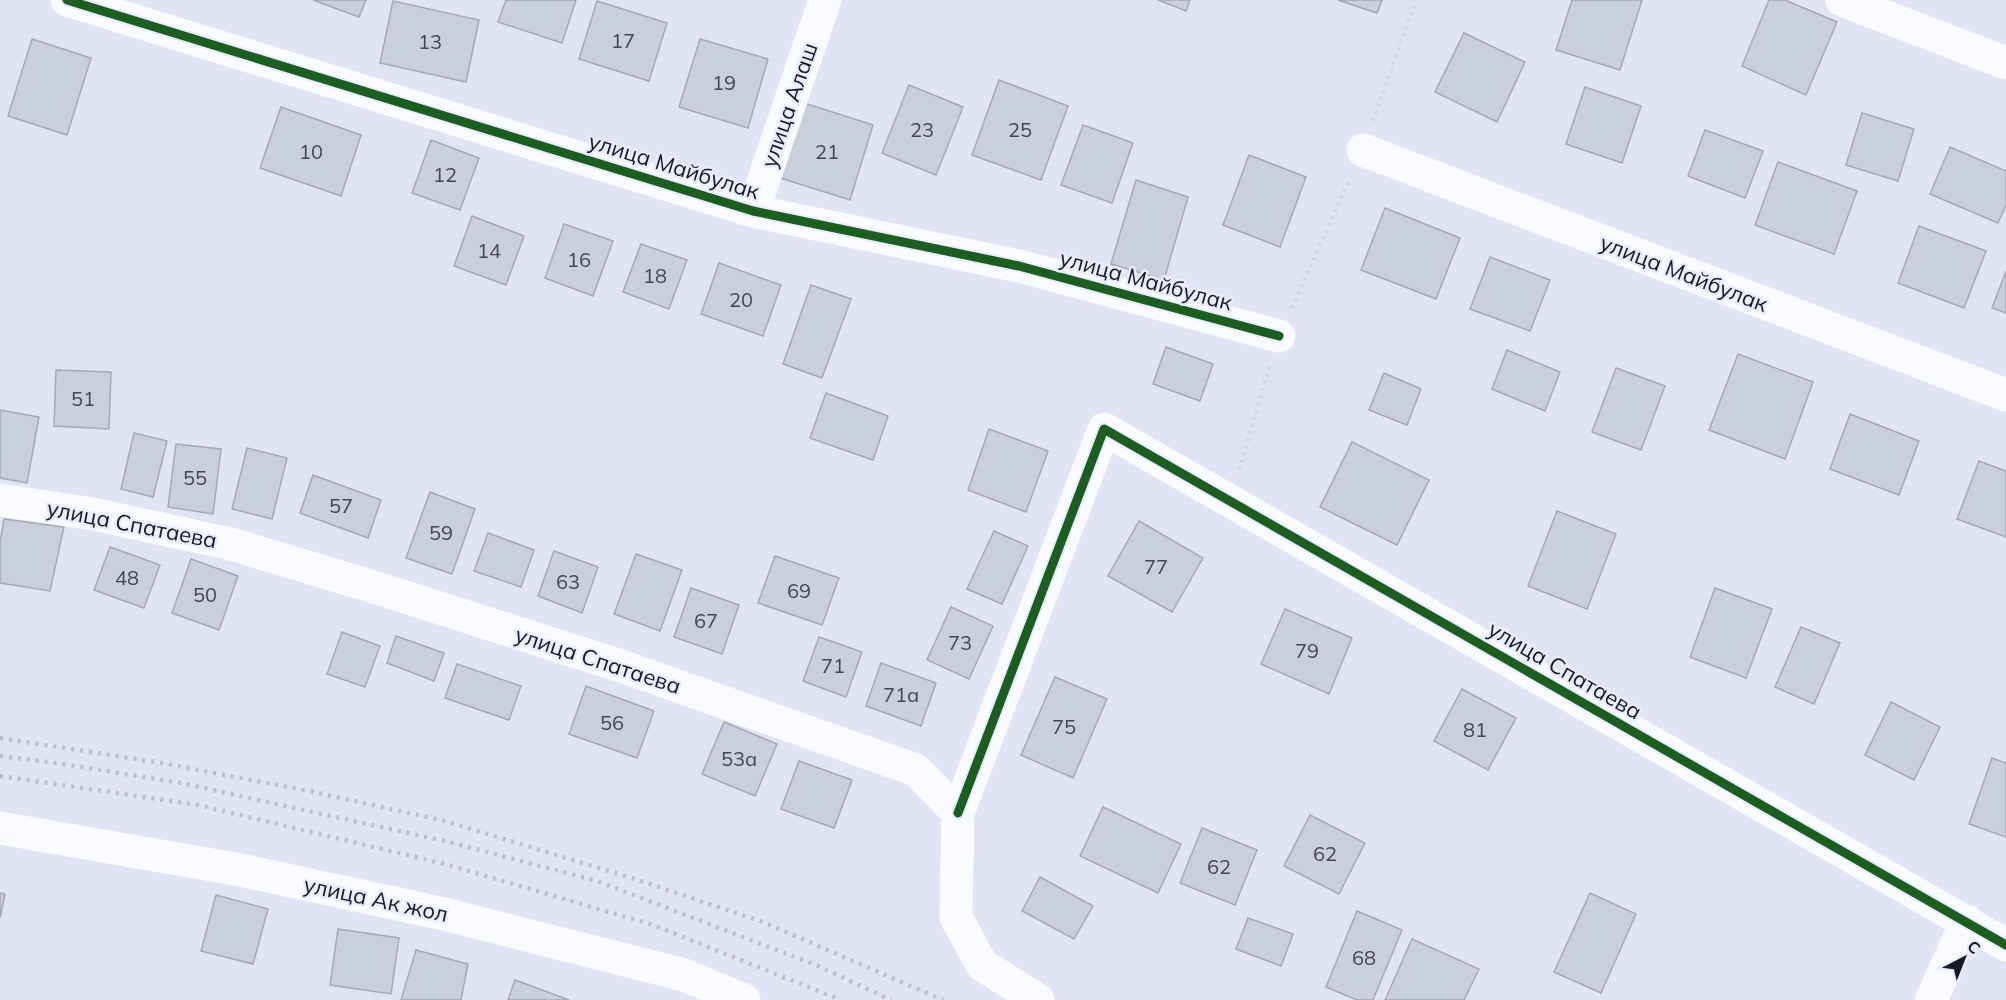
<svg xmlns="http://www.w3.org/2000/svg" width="2006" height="1000" font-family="Mulish,sans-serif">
	<rect width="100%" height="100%" fill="#e1e4f5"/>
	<g fill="#cacfdc" stroke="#a4a9b5" stroke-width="1.5">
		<path d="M 313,0 L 366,0 L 359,17 Z"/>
		<path d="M 506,0 L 576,0 L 562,43 L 498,22 Z"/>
		<path d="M 1158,0 L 1190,0 L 1186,11 Z"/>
		<path d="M 1338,0 L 1382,0 L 1377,13 Z"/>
		<path d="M 1572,0 L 1642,0 L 1620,70 L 1556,50 Z"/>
		<path d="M 1769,0 L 1785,0 L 1837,22 L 1806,95 L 1742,66 Z"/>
		<path d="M 393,1 L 479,20 L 466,82 L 380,63 Z"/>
		<path d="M 597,1 L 667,23 L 649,81 L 579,59 Z"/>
		<path d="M 1464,33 L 1525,62 L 1497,122 L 1435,92 Z"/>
		<path d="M 32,39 L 91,58 L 67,135 L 8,116 Z"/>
		<path d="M 700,39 L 768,59 L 748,128 L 679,107 Z"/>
		<path d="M 999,80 L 1068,106 L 1041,180 L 972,155 Z"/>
		<path d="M 909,85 L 963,107 L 936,175 L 882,153 Z"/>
		<path d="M 1585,87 L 1641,106 L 1622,163 L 1566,144 Z"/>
		<path d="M 804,103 L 873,125 L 850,200 L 780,178 Z"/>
		<path d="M 281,107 L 361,135 L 341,196 L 260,168 Z"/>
		<path d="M 1862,113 L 1914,129 L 1898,181 L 1846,165 Z"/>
		<path d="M 1083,125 L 1133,143 L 1112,203 L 1061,185 Z"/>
		<path d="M 1705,130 L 1763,151 L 1745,198 L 1688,176 Z"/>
		<path d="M 431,140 L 479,158 L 460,210 L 412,193 Z"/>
		<path d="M 1950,147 L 2006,171 L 2006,205 L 1998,223 L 1930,194 Z"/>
		<path d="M 1249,155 L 1306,177 L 1280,247 L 1223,225 Z"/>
		<path d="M 1778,162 L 1857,191 L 1834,254 L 1755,225 Z"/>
		<path d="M 1136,180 L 1188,197 L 1164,280 L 1111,264 Z"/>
		<path d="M 1385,208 L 1460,238 L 1436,299 L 1361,270 Z"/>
		<path d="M 472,216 L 524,236 L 506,285 L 454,266 Z"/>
		<path d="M 564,224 L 613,241 L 593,296 L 545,278 Z"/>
		<path d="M 1919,226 L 1986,251 L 1964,308 L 1898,283 Z"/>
		<path d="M 641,244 L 687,260 L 669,309 L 623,292 Z"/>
		<path d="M 1490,257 L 1550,280 L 1530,331 L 1470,309 Z"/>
		<path d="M 719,263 L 781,285 L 763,336 L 701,314 Z"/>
		<path d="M 2006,271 L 2006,313 L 1992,308 Z"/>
		<path d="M 811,285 L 851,299 L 822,378 L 783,364 Z"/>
		<path d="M 1166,347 L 1213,364 L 1200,401 L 1153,384 Z"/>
		<path d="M 1507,350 L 1560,372 L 1545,411 L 1492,389 Z"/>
		<path d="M 1738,354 L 1813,382 L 1785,459 L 1709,430 Z"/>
		<path d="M 1616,368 L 1665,386 L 1641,450 L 1592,432 Z"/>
		<path d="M 56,370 L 111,372 L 109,429 L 54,426 Z"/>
		<path d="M 1384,373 L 1421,389 L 1407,425 L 1369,410 Z"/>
		<path d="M 826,393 L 888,416 L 873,460 L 810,438 Z"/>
		<path d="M 0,410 L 39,417 L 27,483 L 0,478 Z"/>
		<path d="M 1850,414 L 1919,441 L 1899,495 L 1830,469 Z"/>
		<path d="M 989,429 L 1048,451 L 1026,512 L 968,490 Z"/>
		<path d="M 134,433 L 167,441 L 153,497 L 121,489 Z"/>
		<path d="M 1352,442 L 1429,480 L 1397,545 L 1320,507 Z"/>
		<path d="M 176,444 L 221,449 L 213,514 L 168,507 Z"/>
		<path d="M 247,448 L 287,458 L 272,519 L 232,509 Z"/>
		<path d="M 1979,461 L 2006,471 L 2006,537 L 1957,519 Z"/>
		<path d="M 313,475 L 381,500 L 368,538 L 300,513 Z"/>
		<path d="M 430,492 L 475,509 L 452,574 L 406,558 Z"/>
		<path d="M 1557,511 L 1616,534 L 1587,609 L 1528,586 Z"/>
		<path d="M 4,519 L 64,527 L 50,591 L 0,583 L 0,543 Z"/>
		<path d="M 1139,521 L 1203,558 L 1172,612 L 1108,576 Z"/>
		<path d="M 994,531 L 1028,546 L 1002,604 L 967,589 Z"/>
		<path d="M 488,533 L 534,550 L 521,587 L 474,571 Z"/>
		<path d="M 110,547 L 160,565 L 144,608 L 94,590 Z"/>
		<path d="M 554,551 L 598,567 L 582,613 L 538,596 Z"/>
		<path d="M 636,554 L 682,570 L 660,631 L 614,614 Z"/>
		<path d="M 775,556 L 839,578 L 822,625 L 758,603 Z"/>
		<path d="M 191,559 L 238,576 L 219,630 L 172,613 Z"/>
		<path d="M 691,588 L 739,605 L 722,654 L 674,637 Z"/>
		<path d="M 1715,588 L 1772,609 L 1746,678 L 1690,657 Z"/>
		<path d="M 951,607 L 993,626 L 969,679 L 927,660 Z"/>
		<path d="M 1285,609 L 1352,638 L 1329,694 L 1261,664 Z"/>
		<path d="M 1801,627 L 1840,643 L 1814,704 L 1775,687 Z"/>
		<path d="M 342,632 L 380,646 L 365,687 L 327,674 Z"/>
		<path d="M 396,636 L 444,653 L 434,681 L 387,663 Z"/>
		<path d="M 819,637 L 862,652 L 846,697 L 803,681 Z"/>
		<path d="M 881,663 L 936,683 L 921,726 L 866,706 Z"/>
		<path d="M 457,664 L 521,686 L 509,720 L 445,698 Z"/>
		<path d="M 1055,677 L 1107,699 L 1073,778 L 1021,755 Z"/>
		<path d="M 586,686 L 654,711 L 637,758 L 569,734 Z"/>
		<path d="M 1462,689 L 1516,718 L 1488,770 L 1434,741 Z"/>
		<path d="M 1891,702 L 1940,727 L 1914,780 L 1865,755 Z"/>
		<path d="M 724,722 L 777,744 L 755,796 L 702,774 Z"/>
		<path d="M 1992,758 L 2006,763 L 2006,837 L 1969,824 Z"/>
		<path d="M 799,761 L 852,780 L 834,828 L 781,809 Z"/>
		<path d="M 1103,807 L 1181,844 L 1158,893 L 1080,856 Z"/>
		<path d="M 1310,815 L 1365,843 L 1339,894 L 1284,866 Z"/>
		<path d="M 1202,828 L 1257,850 L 1235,905 L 1180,883 Z"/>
		<path d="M 1040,877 L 1093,906 L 1074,939 L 1022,911 Z"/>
		<path d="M 0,893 L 5,894 L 0,918 Z"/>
		<path d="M 1590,893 L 1636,914 L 1601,993 L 1554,972 Z"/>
		<path d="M 216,895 L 268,909 L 253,964 L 201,951 Z"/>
		<path d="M 1357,911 L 1402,930 L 1373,1000 L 1357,1000 L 1326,987 Z"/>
		<path d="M 1248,918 L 1293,934 L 1281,966 L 1236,949 Z"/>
		<path d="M 338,929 L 399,938 L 391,994 L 330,985 Z"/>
		<path d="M 1412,939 L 1479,969 L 1464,1000 L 1385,1000 Z"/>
		<path d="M 416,950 L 468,964 L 461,1000 L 401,1000 Z"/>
		<path d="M 515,980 L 569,1000 L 508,1000 Z"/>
	</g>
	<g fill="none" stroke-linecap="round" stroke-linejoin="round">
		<g stroke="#d6d7dc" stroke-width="4" stroke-dasharray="3 4.5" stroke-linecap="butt">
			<path d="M 1373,121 L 1416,0"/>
			<path d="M 1292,308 L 1350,178"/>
			<path d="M 1239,470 L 1270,365"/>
		</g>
		<g stroke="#fafbfe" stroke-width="33">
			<path d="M 67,0 L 753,211 L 1019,266 L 1279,336"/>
			<path d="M 1842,0 L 2006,63"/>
			<path d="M 1363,150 L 2006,395"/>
			<path d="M 753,211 L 825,0"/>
			<path d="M 0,500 L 93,514 L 231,544 L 374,587 L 621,666 L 916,770 L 958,813 L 956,917 L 982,965 L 1038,1000"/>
			<path d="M 958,813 L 1104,429 L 2006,945"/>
			<path d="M 0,828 L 241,870 L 444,914 L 684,975 L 744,1000"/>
			<path d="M 1931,1000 L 1967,921"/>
		</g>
		<g stroke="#bfbfc5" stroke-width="4.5" stroke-dasharray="3 6" stroke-linecap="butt">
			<path d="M 0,738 L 162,763 L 309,791 L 445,821 L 632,878 L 763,922 L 943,1000"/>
			<path d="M 0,756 L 63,764 L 181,783 L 449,842 L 597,881 L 816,965 L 891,1000"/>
			<path d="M 0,776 L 198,805 L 445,864 L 653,925 L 841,1000"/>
		</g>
		<g stroke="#e9ecff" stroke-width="13">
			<g id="cycleway">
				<path d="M 67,0 L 753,211 L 1019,266 L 1279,336"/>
				<path d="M 958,813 L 1104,429 L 2006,945"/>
			</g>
		</g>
		<use href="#cycleway" stroke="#1b5e20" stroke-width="9"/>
	</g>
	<g text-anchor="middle" stroke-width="5" stroke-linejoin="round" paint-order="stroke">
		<g font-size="20" fill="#444651">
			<text x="623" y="48">17</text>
			<text x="430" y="49">13</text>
			<text x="724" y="90">19</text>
			<text x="922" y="137">23</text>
			<text x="1020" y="137">25</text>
			<text x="311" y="159">10</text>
			<text x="827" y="159">21</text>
			<text x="445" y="182">12</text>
			<text x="489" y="258">14</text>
			<text x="579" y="267">16</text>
			<text x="655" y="283">18</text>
			<text x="741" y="307">20</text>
			<text x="83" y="406">51</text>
			<text x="195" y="485">55</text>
			<text x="341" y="513">57</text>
			<text x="441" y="540">59</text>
			<text x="1156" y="574">77</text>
			<text x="127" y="585">48</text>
			<text x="568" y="589">63</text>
			<text x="799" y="598">69</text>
			<text x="205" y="602">50</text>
			<text x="706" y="628">67</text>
			<text x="960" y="650">73</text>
			<text x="1307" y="658">79</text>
			<text x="833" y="673">71</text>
			<text x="901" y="702">71а</text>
			<text x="612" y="730">56</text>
			<text x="1064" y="734">75</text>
			<text x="1475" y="737">81</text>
			<text x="739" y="766">53а</text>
			<text x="1325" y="861">62</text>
			<text x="1219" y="874">62</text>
			<text x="1364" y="965">68</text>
		</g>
		<g font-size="22" fill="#171923" stroke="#e9ecff">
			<text transform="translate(789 105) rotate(-71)" y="8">улица Алаш</text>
			<text transform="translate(674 166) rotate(17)" y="8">улица Майбулак</text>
			<text transform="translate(1684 273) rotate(21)" y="8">улица Майбулак</text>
			<text transform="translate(1146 280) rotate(15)" y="8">улица Майбулак</text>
			<text transform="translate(132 524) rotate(11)" y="8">улица Спатаева</text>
			<text transform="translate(598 660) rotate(18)" y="8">улица Спатаева</text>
			<text transform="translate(1565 670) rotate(30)" y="8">улица Спатаева</text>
			<text transform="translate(376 899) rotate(12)" y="8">улица Ак жол</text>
		</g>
	</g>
	<g transform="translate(1964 958) rotate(42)" stroke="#e9ecff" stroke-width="4.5" paint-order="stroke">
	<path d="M0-4.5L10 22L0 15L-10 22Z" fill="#171923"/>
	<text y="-9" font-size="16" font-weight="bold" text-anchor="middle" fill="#171923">С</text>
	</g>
</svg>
